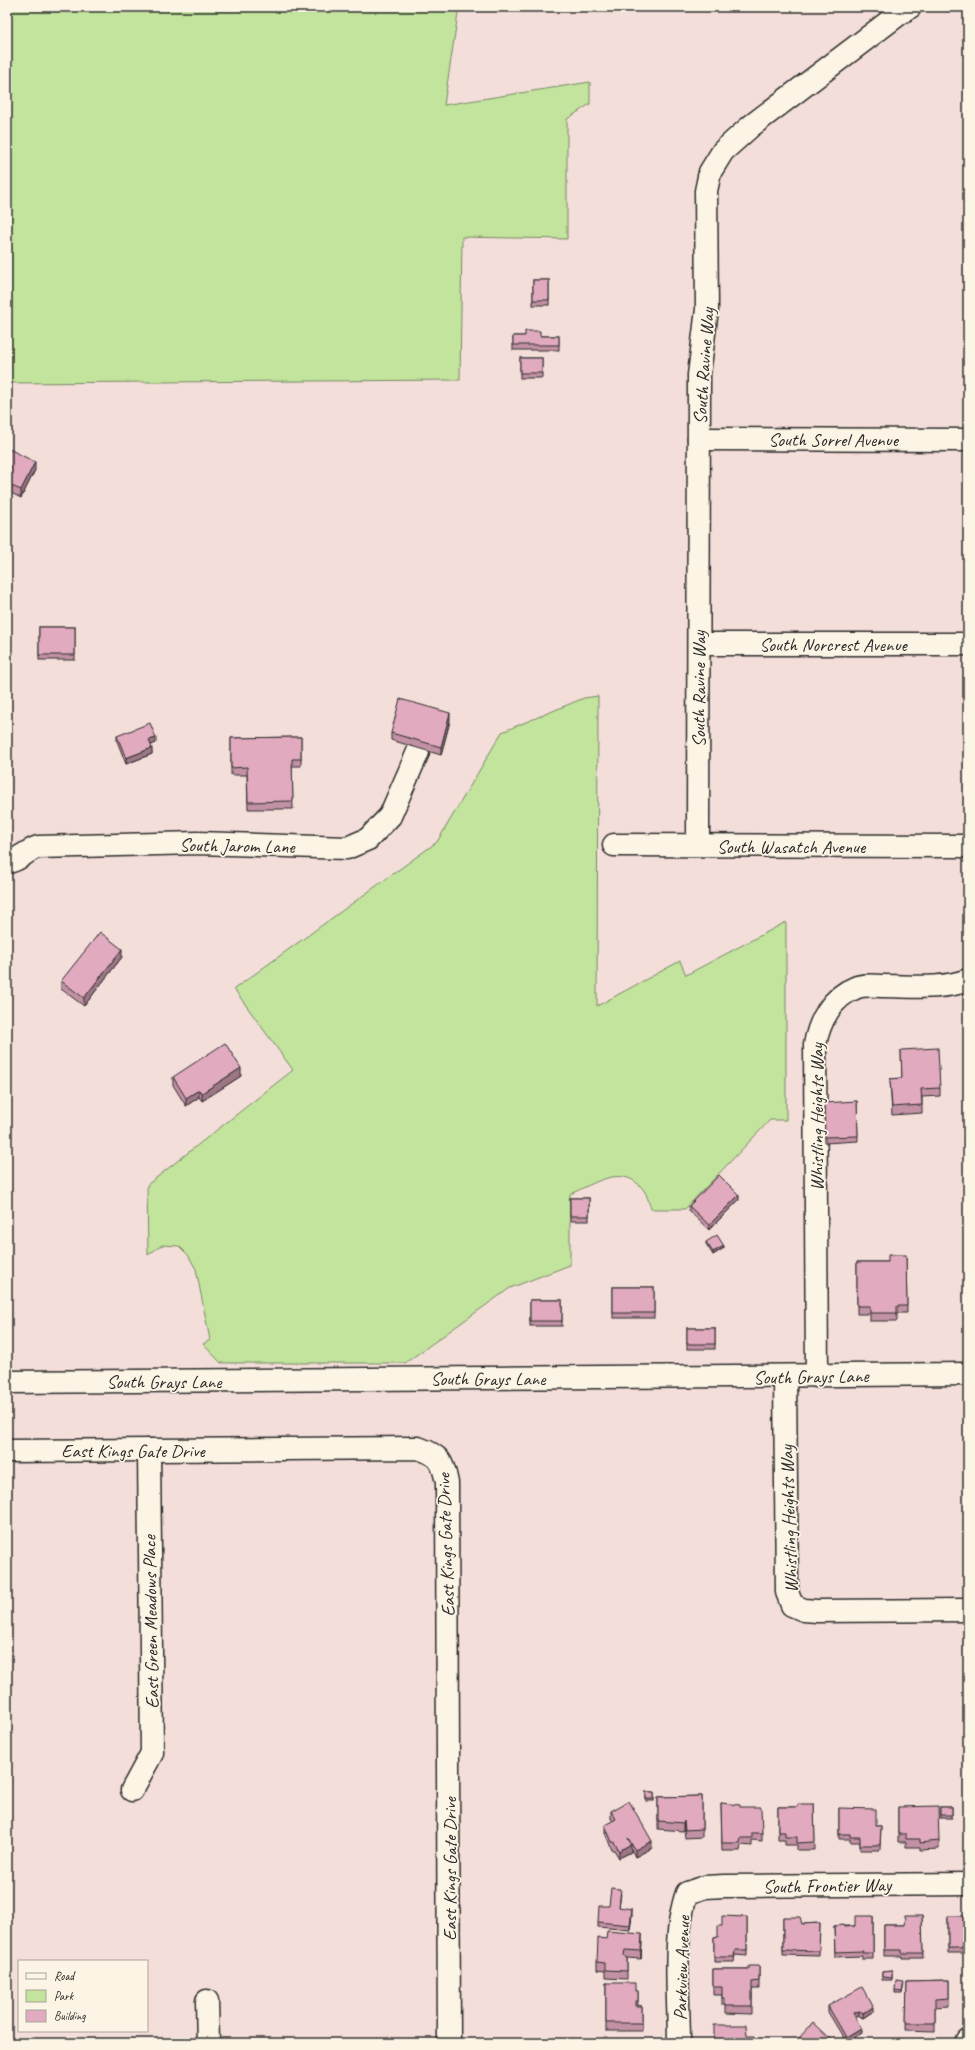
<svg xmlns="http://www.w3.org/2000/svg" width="975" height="2050" font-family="Caveat,sans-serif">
	<rect width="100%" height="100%" fill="#f4deda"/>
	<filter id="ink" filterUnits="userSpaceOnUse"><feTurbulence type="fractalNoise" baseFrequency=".025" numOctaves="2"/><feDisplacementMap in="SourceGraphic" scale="8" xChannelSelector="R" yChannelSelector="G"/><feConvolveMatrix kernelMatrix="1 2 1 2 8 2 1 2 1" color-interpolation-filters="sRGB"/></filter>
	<g filter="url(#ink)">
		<g fill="#c2e49d" stroke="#768864">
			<path d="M 7,7 L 459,7 L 444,105 L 590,82 L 590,104 L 567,119 L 567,239 L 462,237 L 460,380 L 7,383 Z"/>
			<path d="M 598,696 L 597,1006 L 680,961 L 686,975 L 786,922 L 786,1120 L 770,1120 L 685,1209 L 651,1209 C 649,1203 647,1194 643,1189 C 622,1163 594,1184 570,1194 L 570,1265 L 510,1288 L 405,1363 L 221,1363 L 203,1344 L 210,1340 L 196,1269 L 188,1255 L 179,1246 L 162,1245 L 148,1255 L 147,1185 L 293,1070 L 234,989 L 437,842 L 502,732 L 584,698 Z"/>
		</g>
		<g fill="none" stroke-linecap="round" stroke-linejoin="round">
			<g stroke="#2b2b2b" stroke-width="25">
				<g id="minor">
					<path d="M 699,439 L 968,440"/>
					<path d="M 699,644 L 968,644"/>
					<path d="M 614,845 L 968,846"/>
					<path d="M 698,845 L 699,375 L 707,309 L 706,191 L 710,172 L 723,151 L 751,126 L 899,14 L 910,7"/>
					<path d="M 7,862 C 17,862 27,850 38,847 L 198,843 L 347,848 L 368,839 L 390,816 L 418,752"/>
					<path d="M 785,1376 L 787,1592 L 792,1605 L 804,1610 L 817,1611 L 968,1610"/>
					<path d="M 817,1376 L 815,1045 C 819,1021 832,997 855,988 C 863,984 875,986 883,986 C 911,986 941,990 968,980"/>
					<path d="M 7,1382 L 968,1374"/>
					<path d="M 7,1451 L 418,1448 C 439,1455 443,1461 447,1483 L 449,2043"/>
					<path d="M 132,1790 L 152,1753 L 149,1450"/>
					<path d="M 207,2001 L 208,2043"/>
					<path d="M 679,2043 C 679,1998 672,1935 687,1893 L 705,1887 L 724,1886 L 968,1884"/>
					<path d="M 967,2043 L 968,2040"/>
				</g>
			</g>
			<use href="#minor" stroke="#fcf5e5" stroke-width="22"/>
		</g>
		<g fill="#c292a4" stroke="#2b2b2b">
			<rect x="533" y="280" width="16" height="25"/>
			<rect x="513" y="336" width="46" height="14"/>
			<rect x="520" y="358" width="22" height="20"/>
			<path d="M 7,448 L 35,470 L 21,498 L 7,491 Z"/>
			<rect x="39" y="627" width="36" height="33"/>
			<path d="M 450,721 L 441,755 L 391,740 L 391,733 Z"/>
			<path d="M 117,736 L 156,743 L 151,745 L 152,754 L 126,764 L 117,741 Z"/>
			<path d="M 301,737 L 301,766 L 292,766 L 293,809 L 248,809 L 247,775 L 231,775 L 231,738 Z"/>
			<path d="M 122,957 L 84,1006 L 61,989 L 61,981 Z"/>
			<path d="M 901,1050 L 940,1088 L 940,1096 L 922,1097 L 922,1113 L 892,1115 L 890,1079 L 902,1078 Z"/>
			<path d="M 241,1076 L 202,1101 L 199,1097 L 186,1106 L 173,1085 L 173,1077 Z"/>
			<path d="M 857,1101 L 858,1141 L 825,1143 L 824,1108 Z"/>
			<rect x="570" y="1198" width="19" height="23"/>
			<path d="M 739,1200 L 709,1230 L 689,1211 L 689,1206 Z"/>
			<path d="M 706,1242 L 724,1248 L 713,1255 L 706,1244 Z"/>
			<path d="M 906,1255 L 907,1313 L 897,1313 L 897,1321 L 870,1321 L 870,1314 L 857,1314 L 857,1262 L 888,1262 Z"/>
			<rect x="613" y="1287" width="41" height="31"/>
			<rect x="530" y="1300" width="32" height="26"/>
			<rect x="687" y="1328" width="28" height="21"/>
			<rect x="646" y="1792" width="8" height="9"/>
			<path d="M 702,1796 L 702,1837 L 685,1838 L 684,1829 L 683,1831 L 658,1829 L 658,1797 Z"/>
			<path d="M 721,1803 L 740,1807 L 762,1833 L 762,1841 L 752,1840 L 752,1846 L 741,1845 L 740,1851 L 722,1851 Z"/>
			<path d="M 814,1804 L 815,1850 L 797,1850 L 797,1845 L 785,1845 L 785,1840 L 778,1840 L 778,1807 L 797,1807 Z"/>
			<path d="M 898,1807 L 939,1841 L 939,1849 L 920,1850 L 920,1847 L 906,1847 L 906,1842 L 898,1842 Z"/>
			<rect x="940" y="1807" width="12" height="11"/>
			<path d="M 839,1808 L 876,1826 L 881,1826 L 880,1850 L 860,1850 L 860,1842 L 850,1842 L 850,1839 L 839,1839 Z"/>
			<path d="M 611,1811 L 652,1848 L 635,1857 L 631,1849 L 631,1852 L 619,1858 L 614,1850 L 612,1850 L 605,1833 L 605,1825 L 613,1821 L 611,1819 Z"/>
			<rect x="965" y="1813" width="3" height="31"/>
			<path d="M 621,1894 L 619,1907 L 632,1914 L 630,1930 L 598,1927 L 598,1922 L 609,1906 Z"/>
			<path d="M 873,1916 L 873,1959 L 862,1959 L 862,1956 L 835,1957 L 834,1926 L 855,1926 Z"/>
			<path d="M 922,1916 L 923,1958 L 902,1958 L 902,1956 L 884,1956 L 884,1925 L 904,1925 Z"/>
			<path d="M 948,1916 L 965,1921 L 968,1921 L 968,1952 L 962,1951 L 962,1953 L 948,1953 Z"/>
			<path d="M 747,1917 L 747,1956 L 735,1955 L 734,1962 L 714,1962 L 714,1938 L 718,1937 L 722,1926 Z"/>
			<path d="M 783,1917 L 802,1924 L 820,1923 L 819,1956 L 783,1955 Z"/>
			<path d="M 642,1941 L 641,1959 L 627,1958 L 627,1979 L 605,1978 L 605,1971 L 597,1970 L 597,1962 Z"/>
			<path d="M 759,1966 L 759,1989 L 752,1989 L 752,2014 L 725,2013 L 725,2005 L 722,2005 L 722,1995 L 713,1995 L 713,1969 L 749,1969 Z"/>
			<path d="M 892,1971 L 892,1980 L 882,1980 L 882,1972 Z"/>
			<path d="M 949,1980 L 949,2006 L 935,2007 L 935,2031 L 906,2030 L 907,1981 Z"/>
			<path d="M 606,1983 L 635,1991 L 638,1991 L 638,2006 L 642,2006 L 642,2031 L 606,2031 Z"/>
			<path d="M 904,1983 L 902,1993 L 895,1993 L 895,1990 Z"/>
			<path d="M 828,2006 L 873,2012 L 864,2018 L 859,2016 L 855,2018 L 861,2033 L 846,2042 L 828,2012 Z"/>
		</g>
		<g fill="#9e7786" stroke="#2b2b2b">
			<path d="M 35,462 L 35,470 L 21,498 L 21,490 Z"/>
			<path d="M 450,713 L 450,721 L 441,755 L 441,747 Z"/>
			<path d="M 156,738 L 156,743 L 149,746 L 149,740 Z"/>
			<path d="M 152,748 L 152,754 L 126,764 L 126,758 Z"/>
			<path d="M 122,949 L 122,957 L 84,1006 L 84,998 Z"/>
			<path d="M 241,1068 L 241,1076 L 202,1101 L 202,1093 Z"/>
			<path d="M 199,1090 L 199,1097 L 186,1106 L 186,1098 Z"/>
			<path d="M 739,1195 L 739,1200 L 709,1230 L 709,1225 Z"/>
			<path d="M 724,1246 L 724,1248 L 713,1255 L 713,1252 Z"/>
			<path d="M 684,1821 L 684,1829 L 683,1831 L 683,1823 Z"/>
			<path d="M 652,1841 L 652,1848 L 635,1857 L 635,1850 Z"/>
			<path d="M 631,1844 L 631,1852 L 619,1858 L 619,1851 Z"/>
			<path d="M 632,1909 L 632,1914 L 630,1930 L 630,1925 Z"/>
			<path d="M 642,1934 L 642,1941 L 641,1959 L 641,1951 Z"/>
			<path d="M 873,2007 L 873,2012 L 864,2018 L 864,2013 Z"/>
			<path d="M 859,2011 L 859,2016 L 853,2019 L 853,2013 Z"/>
			<path d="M 861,2028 L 861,2033 L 846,2042 L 846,2037 Z"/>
		</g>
		<g fill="#e1aabf" stroke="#2b2b2b">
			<rect x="533" y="280" width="16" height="20"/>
			<path d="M 525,331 L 540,331 L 540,336 L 559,336 L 559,345 L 513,345 L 513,336 L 525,336 Z"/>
			<rect x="520" y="358" width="22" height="15"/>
			<path d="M 7,448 L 35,462 L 21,490 L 7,484 Z"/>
			<rect x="39" y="627" width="36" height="28"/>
			<path d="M 400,699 L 450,713 L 441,747 L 391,733 Z"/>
			<path d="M 150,723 L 156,738 L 149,740 L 152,748 L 126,758 L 117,736 Z"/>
			<path d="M 301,737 L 301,759 L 292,759 L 293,801 L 248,802 L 247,767 L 231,768 L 231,738 Z"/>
			<path d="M 100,932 L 122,949 L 84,998 L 61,981 Z"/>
			<path d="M 225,1043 L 241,1068 L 202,1093 L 199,1090 L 186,1098 L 173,1077 Z"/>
			<path d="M 938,1048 L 940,1088 L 921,1089 L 922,1105 L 892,1107 L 890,1079 L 902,1078 L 901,1050 Z"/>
			<path d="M 857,1101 L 858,1136 L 825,1137 L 824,1103 Z"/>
			<path d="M 719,1175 L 739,1195 L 709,1225 L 689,1206 Z"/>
			<rect x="570" y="1198" width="19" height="18"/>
			<path d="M 717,1235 L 724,1246 L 713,1252 L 706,1242 Z"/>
			<path d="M 888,1255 L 906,1255 L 907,1306 L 897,1306 L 897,1313 L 870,1313 L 870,1306 L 857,1306 L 857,1262 L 888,1262 Z"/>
			<rect x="613" y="1287" width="41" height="26"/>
			<rect x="530" y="1300" width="32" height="21"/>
			<rect x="687" y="1328" width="28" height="16"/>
			<rect x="646" y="1792" width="8" height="7"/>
			<path d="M 702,1796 L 702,1829 L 685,1830 L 684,1821 L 683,1823 L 658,1821 L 658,1797 Z"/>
			<path d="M 629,1801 L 652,1841 L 635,1850 L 628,1838 L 631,1844 L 619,1851 L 614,1842 L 612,1842 L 605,1825 L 616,1819 L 611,1811 Z"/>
			<path d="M 721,1803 L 740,1805 L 740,1807 L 761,1807 L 762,1833 L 752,1833 L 752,1838 L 741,1838 L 740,1843 L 722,1843 Z"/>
			<path d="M 798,1804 L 814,1804 L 815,1842 L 797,1843 L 797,1837 L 785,1837 L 785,1832 L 778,1832 L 778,1807 L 797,1807 Z"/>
			<path d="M 938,1806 L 939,1841 L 920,1843 L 920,1839 L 906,1839 L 906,1834 L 898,1834 L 898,1807 Z"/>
			<rect x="940" y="1807" width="12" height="8"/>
			<path d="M 839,1808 L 876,1809 L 876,1826 L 881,1826 L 880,1845 L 860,1845 L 860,1837 L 850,1837 L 850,1834 L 839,1834 Z"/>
			<rect x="965" y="1813" width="3" height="26"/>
			<path d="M 611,1888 L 621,1889 L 619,1907 L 632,1909 L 630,1925 L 598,1922 L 599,1906 L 609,1906 Z"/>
			<path d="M 722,1916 L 747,1917 L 747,1950 L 735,1950 L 734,1957 L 714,1957 L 714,1938 L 718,1937 L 718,1926 L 722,1926 Z"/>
			<path d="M 855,1916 L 873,1916 L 873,1953 L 862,1953 L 863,1951 L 835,1952 L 834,1926 L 843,1925 L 844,1927 L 855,1926 Z"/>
			<path d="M 905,1916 L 922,1916 L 923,1953 L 902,1953 L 902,1950 L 884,1950 L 884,1925 L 904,1925 Z"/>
			<path d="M 948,1916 L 965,1916 L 965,1921 L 968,1921 L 968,1947 L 962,1946 L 962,1948 L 948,1948 Z"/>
			<path d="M 783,1917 L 800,1917 L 802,1924 L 820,1923 L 819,1951 L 783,1950 Z"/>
			<path d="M 607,1931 L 642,1934 L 641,1951 L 625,1950 L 624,1955 L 627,1959 L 627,1971 L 605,1970 L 605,1963 L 597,1962 L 598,1938 L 606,1939 Z"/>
			<path d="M 749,1966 L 759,1966 L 759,1981 L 752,1982 L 752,2006 L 725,2006 L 725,1998 L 722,1998 L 722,1987 L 713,1987 L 713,1969 L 749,1969 Z"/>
			<path d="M 892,1971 L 892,1978 L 882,1977 L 882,1972 Z"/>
			<path d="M 896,1980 L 904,1981 L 902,1991 L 895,1990 Z"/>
			<path d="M 949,1980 L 949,1998 L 935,1999 L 935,2023 L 906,2023 L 907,1981 Z"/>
			<path d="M 606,1983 L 635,1983 L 635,1991 L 638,1991 L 638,2001 L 636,2001 L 636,2006 L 642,2006 L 642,2023 L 606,2023 Z"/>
			<path d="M 862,1987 L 873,2007 L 864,2013 L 859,2011 L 853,2013 L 861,2028 L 846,2037 L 828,2006 Z"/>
			<path d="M 813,2023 L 834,2043 L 794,2043 Z"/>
			<path d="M 714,2025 L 746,2025 L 747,2036 L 755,2036 L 755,2043 L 714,2043 Z"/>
			<path d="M 632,2041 L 632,2043 L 599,2043 L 599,2042 Z"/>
		</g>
	</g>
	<g text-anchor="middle" stroke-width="3.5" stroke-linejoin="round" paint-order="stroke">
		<g font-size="19" fill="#2b2b2b" stroke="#fcf5e5">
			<text transform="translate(703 366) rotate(-86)" y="7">South Ravine Way</text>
			<text x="833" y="446">South Sorrel Avenue</text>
			<text x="833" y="651">South Norcrest Avenue</text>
			<text transform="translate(698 689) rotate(-90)" y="7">South Ravine Way</text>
			<text transform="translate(237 845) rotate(1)" y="7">South Jarom Lane</text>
			<text x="791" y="853">South Wasatch Avenue</text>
			<text transform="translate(816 1117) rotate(-90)" y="7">Whistling Heights Way</text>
			<text transform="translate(811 1376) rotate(-1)" y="7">South Grays Lane</text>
			<text x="488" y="1385">South Grays Lane</text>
			<text x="164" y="1388">South Grays Lane</text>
			<text x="133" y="1457">East Kings Gate Drive</text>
			<text transform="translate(788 1519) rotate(-92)" y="7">Whistling Heights Way</text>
			<text transform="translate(445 1545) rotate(-92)" y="7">East Kings Gate Drive</text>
			<text transform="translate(150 1622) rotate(-91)" y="7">East Green Meadows Place</text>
			<text transform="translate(449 1869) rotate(-90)" y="7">East Kings Gate Drive</text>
			<text transform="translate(827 1885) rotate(-1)" y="7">South Frontier Way</text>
			<text transform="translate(681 1968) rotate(-88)" y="7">Parkview Avenue</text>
		</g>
	</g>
	<rect width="975" height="2050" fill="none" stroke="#fcf5e5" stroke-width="24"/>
	<rect x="12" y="12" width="951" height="2026" fill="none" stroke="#2b2b2b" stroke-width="1.5" filter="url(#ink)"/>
	<rect x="18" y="1960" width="130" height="72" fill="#fcf5e5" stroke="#a8a49b"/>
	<rect x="26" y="1973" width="20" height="6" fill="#fcf5e5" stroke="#a8a49b"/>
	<text x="54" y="1980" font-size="12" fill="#2b2b2b">Road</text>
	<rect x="26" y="1990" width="20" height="12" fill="#c2e49d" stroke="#a8a49b"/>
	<text x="54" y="2000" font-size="12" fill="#2b2b2b">Park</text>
	<rect x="26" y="2010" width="20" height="12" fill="#e1aabf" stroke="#a8a49b"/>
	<text x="54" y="2020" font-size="12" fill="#2b2b2b">Building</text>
</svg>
